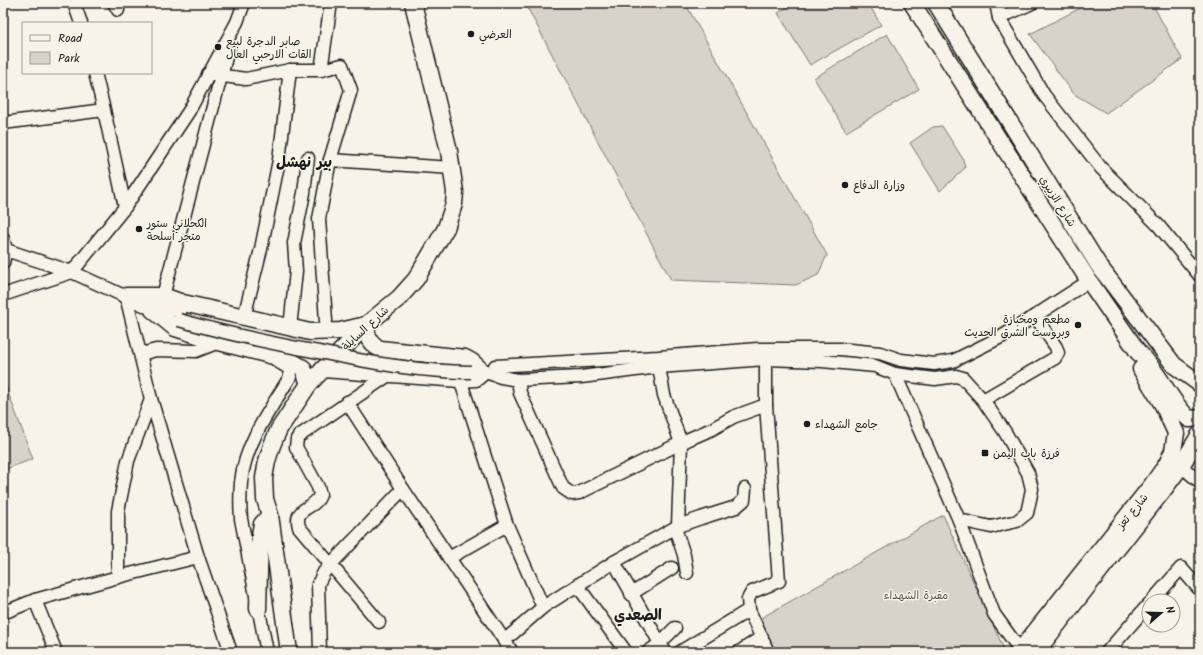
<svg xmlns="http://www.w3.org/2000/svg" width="1203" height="655" font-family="Kalam,'Playpen Sans Arabic',sans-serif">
	<rect width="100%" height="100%" fill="#f7f3e8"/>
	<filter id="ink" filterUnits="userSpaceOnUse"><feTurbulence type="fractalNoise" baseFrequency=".025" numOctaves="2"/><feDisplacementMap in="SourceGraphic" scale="8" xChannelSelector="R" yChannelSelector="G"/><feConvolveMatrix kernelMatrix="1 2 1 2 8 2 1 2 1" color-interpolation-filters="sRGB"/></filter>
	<g filter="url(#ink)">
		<g fill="#d7d3cb" stroke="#7a7874">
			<path d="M 525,3 L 685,3 L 827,255 L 818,275 L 796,285 L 671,280 Z"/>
			<path d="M 794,3 L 868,3 L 881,25 L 810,65 L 778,13 Z"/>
			<path d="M 1090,3 L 1152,3 L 1182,59 L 1106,113 L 1074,94 L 1030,34 Z"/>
			<path d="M 887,34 L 919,89 L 846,132 L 814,78 Z"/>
			<path d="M 942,126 L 963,159 L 965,168 L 940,191 L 910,143 L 933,127 Z"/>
			<path d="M 5,384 L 33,459 L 3,470 L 3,385 Z"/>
			<path d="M 943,515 L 1003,647 L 998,652 L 775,652 L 759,619 Z"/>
		</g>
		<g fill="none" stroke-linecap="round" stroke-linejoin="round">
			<g stroke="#1c1c1c" stroke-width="15">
				<g id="minor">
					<path d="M 74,3 L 81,23"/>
					<path d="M 114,3 L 118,10"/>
					<path d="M 996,3 L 999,18 L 1044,95 L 1101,168 L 1158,225 L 1200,276"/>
					<path d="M 999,18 L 1032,3"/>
					<path d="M 321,70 L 331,3"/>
					<path d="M 95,73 L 104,110 L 125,207"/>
					<path d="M 208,74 L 246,79 L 290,70 L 321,70 L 342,65 L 351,90 L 330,160 L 319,219 L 326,321"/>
					<path d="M 3,123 L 104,110"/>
					<path d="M 330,160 L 452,168"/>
					<path d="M 3,238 L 6,250 L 3,263"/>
					<path d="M 3,249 L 72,272 L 161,313"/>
					<path d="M 3,295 L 72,272 L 125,207 L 189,111 L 237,22 L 244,3"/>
					<path d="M 126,296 L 151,399 L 198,557 L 231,652"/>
					<path d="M 163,296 L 229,46"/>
					<path d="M 153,303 L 180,312"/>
					<path d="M 244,317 L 261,249 L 279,160 L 290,70"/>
					<path d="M 290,328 L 296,271 L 294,243 L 304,193 L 308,158"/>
					<path d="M 141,354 L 156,350 L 196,351 L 219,342"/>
					<path d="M 766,359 L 766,405 L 779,581 L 752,592 L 748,599 L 749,610 L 768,652"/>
					<path d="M 495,366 L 658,357 L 758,349 L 840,349 L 880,353 L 901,360 L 934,364 L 953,361 L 1001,337 L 1035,316"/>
					<path d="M 659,367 L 664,395 L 681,443 L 678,526"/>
					<path d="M 476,369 L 501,377 L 518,380 L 581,377 L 659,367 L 766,359 L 822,361 L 875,366 L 895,374 L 959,520 L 994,614 L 1020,650"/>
					<path d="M 895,374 L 935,379 L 956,376 L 963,378 L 983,400 L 1005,432 L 1028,473 L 1032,489 L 1029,504 L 1027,513 L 1017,521 L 991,527 L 959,520"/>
					<path d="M 460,379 L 507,525 L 543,607"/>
					<path d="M 518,380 L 520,393 L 563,488 L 572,494 L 579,493 L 689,439 L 712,429 L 733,417 L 766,405"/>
					<path d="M 983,400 L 1055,358 L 1058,353 L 1056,347 L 1035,316 L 1089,281"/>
					<path d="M 347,402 L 403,489 L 512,652"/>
					<path d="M 1181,466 L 1200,482"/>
					<path d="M 675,528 L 684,555 L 687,573"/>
					<path d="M 449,558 L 507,525"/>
					<path d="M 614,562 L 665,652"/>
					<path d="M 118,577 L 118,511 L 128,461 L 151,399"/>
					<path d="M 577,585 L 626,652"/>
					<path d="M 631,594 L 672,568"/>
					<path d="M 35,600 L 56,652"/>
					<path d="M 1152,601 L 1181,568 L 1200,590"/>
					<path d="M 3,613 L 35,600 L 118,577 L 198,557"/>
					<path d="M 379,622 L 299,527 C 293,506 315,510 320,495 L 318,487 L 296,447 L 297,439 L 299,436 L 390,374"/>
					<path d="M 504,641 L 543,607 L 614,562 L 678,526 L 701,518 L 736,507 L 744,500 L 745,489"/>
					<path d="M 267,652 L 241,519 C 240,507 240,495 241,482 C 245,443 270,410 290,377 L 289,368 L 277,361"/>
					<path d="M 320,652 L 318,584 L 324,572 L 331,564 L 403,489"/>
					<path d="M 648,652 L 659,644 L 675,628"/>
					<path d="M 680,652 L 749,610"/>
					<path d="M 739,652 L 762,637"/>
					<path d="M 1107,652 L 1149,604"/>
				</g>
			</g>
			<g stroke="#1c1c1c" stroke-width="19">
				<g id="major">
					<path d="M 912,3 L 1089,281 L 1138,352 C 1159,371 1168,399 1189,419 L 1200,418"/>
					<path d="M 936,3 L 1099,266 L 1174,365 L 1200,384"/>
					<path d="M 126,296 L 163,296 L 183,303 L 310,332 L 340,331 L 366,325"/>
					<path d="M 153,310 L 175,328 L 219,342 L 289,360 L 303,368 L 309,384"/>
					<path d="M 323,369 L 460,379 L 476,378 L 483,372 L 472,362 L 465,358 L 380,349 C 369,343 367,337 366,325"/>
					<path d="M 258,609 L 260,535 L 262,524 L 270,515"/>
					<path d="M 289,652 L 270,515 L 265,499 L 264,478 L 267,461 L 272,445 L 279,429 L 309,384 L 366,325 L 399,298 L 416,279 L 446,228 L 454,204 L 455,192 L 449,151 L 413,3"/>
					<path d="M 1019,652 L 1152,485 L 1167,464 L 1173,451 L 1176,433 L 1163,405 L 1141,369"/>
					<path d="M 1036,652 L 1161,493 L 1181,466 L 1200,434"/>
				</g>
			</g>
			<use href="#minor" stroke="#f7f3e8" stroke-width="12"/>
			<use href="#major" stroke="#f7f3e8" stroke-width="16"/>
			<g stroke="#1c1c1c" stroke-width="15" stroke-linecap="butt">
				<path id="minor-bridge" d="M 179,320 C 227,334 275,344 324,353 C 372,363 422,372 471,372"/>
			</g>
			<use href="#minor-bridge" stroke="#f7f3e8" stroke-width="12"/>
		</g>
	</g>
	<g fill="#1c1c1c" stroke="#f7f3e8" stroke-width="1.5">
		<circle cx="471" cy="34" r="4"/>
		<circle cx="218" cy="47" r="4"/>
		<circle cx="845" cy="185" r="4"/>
		<circle cx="139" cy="229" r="4"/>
		<circle cx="1078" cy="325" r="4"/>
		<circle cx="807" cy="424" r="4"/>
		<rect x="981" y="449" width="8" height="8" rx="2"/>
	</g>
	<g text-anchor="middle" stroke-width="3" stroke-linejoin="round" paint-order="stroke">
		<g font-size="11" fill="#1c1c1c" stroke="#f7f3e8" text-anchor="start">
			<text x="479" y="38">العرضي</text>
			<text x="226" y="45">صابر الدجرة لبيع<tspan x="226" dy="13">القات الارحبي العال</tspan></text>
			<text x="853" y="189">وزارة الدفاع</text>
			<text x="147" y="227">الكحلاني ستور<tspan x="147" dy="13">متجر أسلحة</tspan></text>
			<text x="1070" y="323" text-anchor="end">مطعم ومخبازة<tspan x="1070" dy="13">وبروست الشرق الحديث</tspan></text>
			<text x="815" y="428">جامع الشهداء</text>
			<text x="993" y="457">فرزة باب اليمن</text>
		</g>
		<g font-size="11" fill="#1c1c1c" stroke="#f7f3e8">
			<text transform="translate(1058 201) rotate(58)" y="4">شارع الزبيري</text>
			<text transform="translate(365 328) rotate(-43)" y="4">شارع السايلة</text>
			<text transform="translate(1132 511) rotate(-51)" y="4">شارع تعز</text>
		</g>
		<g font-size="11" fill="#545351" stroke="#f7f3e8">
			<text x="916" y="599">مقبرة الشهداء</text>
		</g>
		<g font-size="15" font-weight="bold" fill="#1c1c1c" stroke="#f7f3e8">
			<text x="304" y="167">بير نهشل</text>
			<text x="638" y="620">الصعدي</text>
		</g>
	</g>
	<rect width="1203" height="655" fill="none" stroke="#f7f3e8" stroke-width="16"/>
	<rect x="8" y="8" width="1187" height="639" fill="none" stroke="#1c1c1c" stroke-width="1.5" filter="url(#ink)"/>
	<rect x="22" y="22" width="130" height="52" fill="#f7f3e8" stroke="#9f9d96"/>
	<rect x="30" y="35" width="20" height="6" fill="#f7f3e8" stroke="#9f9d96"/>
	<text x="58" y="42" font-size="12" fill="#1c1c1c">Road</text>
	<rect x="30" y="52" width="20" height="12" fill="#d7d3cb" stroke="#9f9d96"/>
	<text x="58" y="62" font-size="12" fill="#1c1c1c">Park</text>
	<g transform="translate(1161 613) rotate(70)"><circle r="19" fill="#f7f3e8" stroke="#9f9d96"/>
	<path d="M0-3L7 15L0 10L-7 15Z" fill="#1c1c1c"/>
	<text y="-6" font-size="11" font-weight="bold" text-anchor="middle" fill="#1c1c1c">N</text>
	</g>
</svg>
